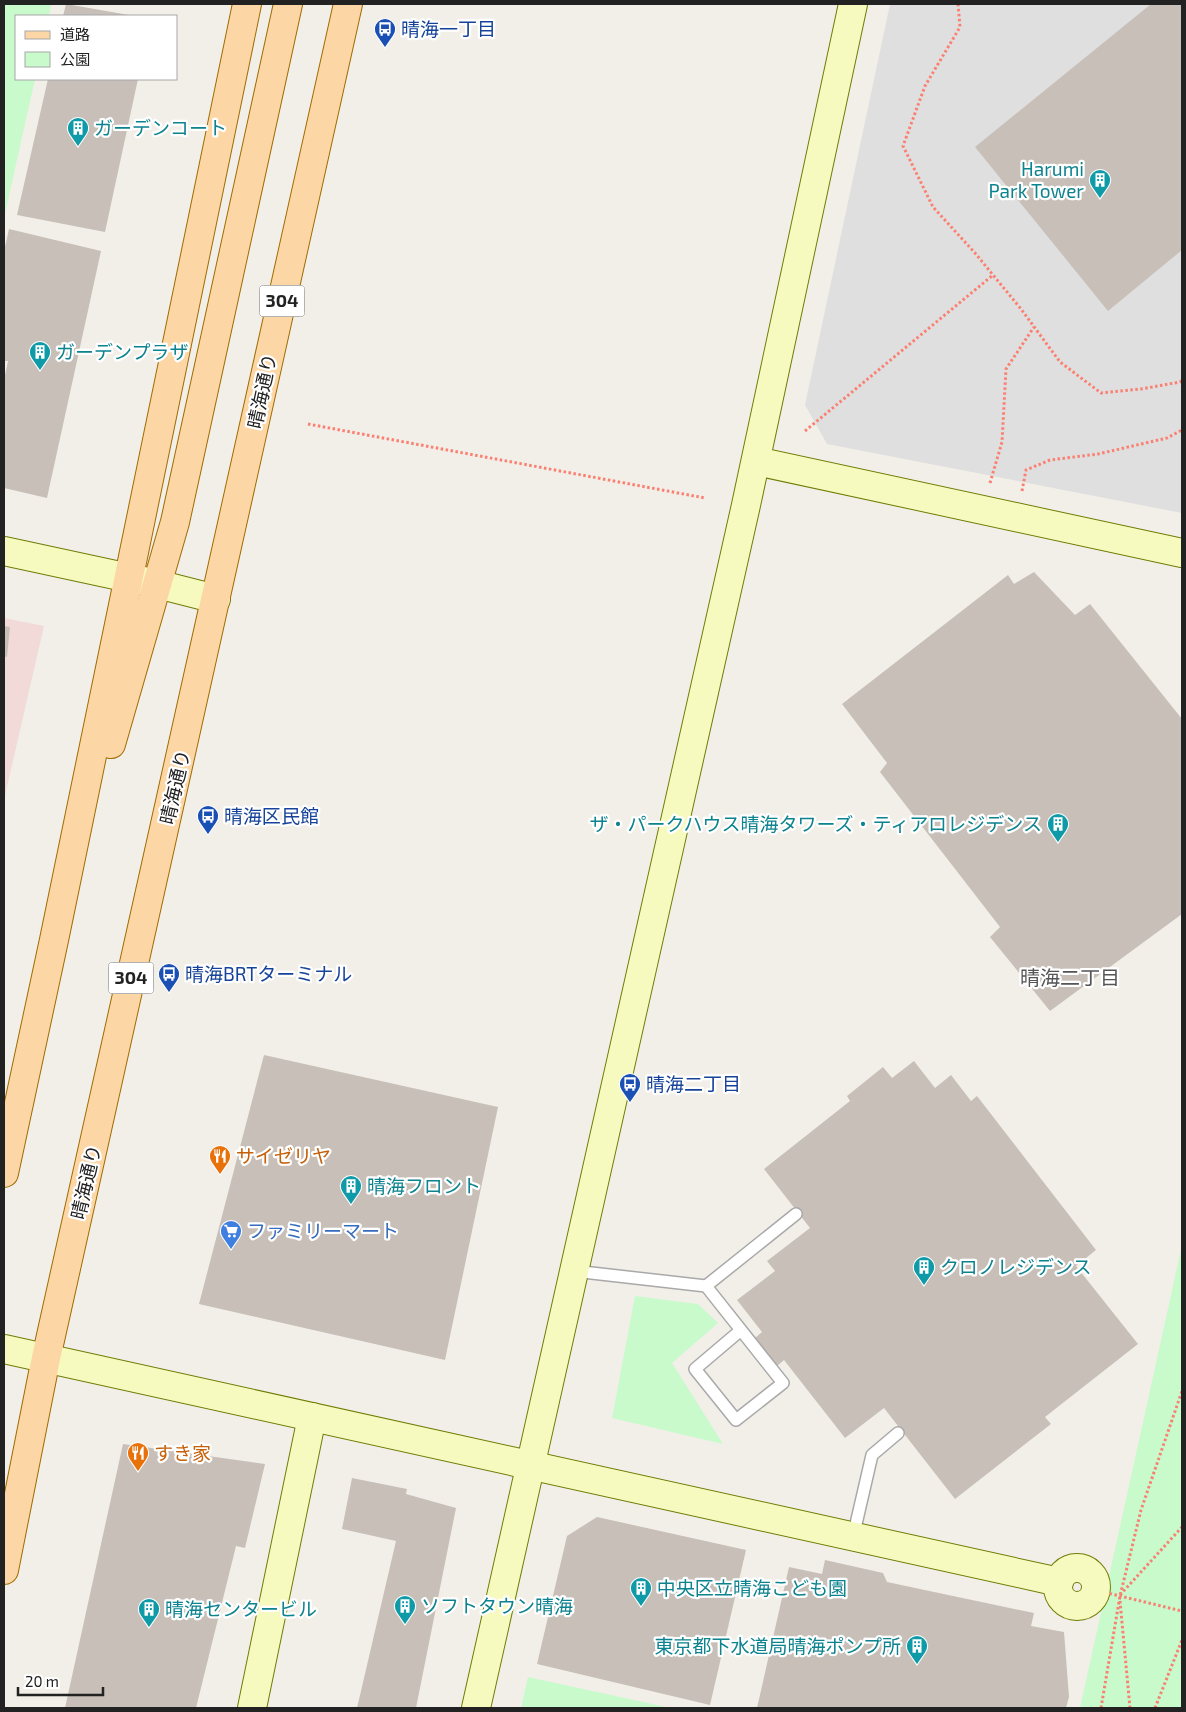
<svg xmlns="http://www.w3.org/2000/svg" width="1186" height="1712" font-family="'Exo 2','Noto Sans JP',sans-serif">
	<rect width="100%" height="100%" fill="#f2efe9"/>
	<path fill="#e0dfdf" d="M 890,4 L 1182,4 L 1182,513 L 827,444 L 805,405 Z"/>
	<path fill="#f2dad9" d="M 4,618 L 44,626 L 4,800 Z"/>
	<g fill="#c8facc">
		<path d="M 4,4 L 51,4 L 49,16 L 16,16 L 16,79 L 35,79 L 4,218 Z"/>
		<path d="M 1182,1245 L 1182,1708 L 1080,1708 Z"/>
		<path d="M 635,1296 L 698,1304 L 718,1323 L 672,1363 L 723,1444 L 612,1418 Z"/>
		<path d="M 528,1677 L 671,1708 L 521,1708 Z"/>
	</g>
	<g fill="#c7bfb8">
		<path d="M 66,4 L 129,15 L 129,16 L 63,16 Z"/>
		<path d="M 1151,4 L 1182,4 L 1182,250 L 1108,311 L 975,147 Z"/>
		<path d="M 48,79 L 138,79 L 105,232 L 17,215 Z"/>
		<path d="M 9,229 L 101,251 L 47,498 L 4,488 L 4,380 L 8,361 L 4,361 L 4,251 Z"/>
		<path d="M 1034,572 L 1075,615 L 1090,604 L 1182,719 L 1182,914 L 1050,1011 L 990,937 L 1000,927 L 880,772 L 887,763 L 842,704 L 1008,575 L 1014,584 Z"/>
		<path d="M 4,626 L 10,627 L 7,657 L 4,656 Z"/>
		<path d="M 264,1055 L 498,1107 L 445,1360 L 199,1304 Z"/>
		<path d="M 914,1061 L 935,1088 L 951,1075 L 971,1101 L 977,1096 L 1096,1250 L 1076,1266 L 1138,1344 L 1045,1417 L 1051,1424 L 955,1499 L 884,1408 L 845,1438 L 784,1360 L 777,1366 L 755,1338 L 762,1332 L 737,1300 L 775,1271 L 767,1261 L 810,1228 L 764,1169 L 850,1101 L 847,1096 L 883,1067 L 892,1078 Z"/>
		<path d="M 123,1444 L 265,1464 L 245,1548 L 236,1546 L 196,1708 L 65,1708 Z"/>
		<path d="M 352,1478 L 407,1489 L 406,1494 L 456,1508 L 416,1708 L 357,1708 L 396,1541 L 342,1529 Z"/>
		<path d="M 597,1517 L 746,1550 L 710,1705 L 537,1664 L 567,1536 Z"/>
		<path d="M 825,1560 L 883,1573 L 887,1582 L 1034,1613 L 1031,1626 L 1064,1632 L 1069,1697 L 1066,1708 L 757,1708 L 789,1567 L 822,1574 Z"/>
	</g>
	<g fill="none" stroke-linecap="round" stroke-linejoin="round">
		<g stroke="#a9a9a9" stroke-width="14">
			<g id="lane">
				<path d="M 574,1271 L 706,1286 L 783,1383 L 736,1420 L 695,1369 L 741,1330"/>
				<path d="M 706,1286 L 796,1214"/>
				<path d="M 853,1537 L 872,1455 L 898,1433"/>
			</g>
		</g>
		<g stroke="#707d05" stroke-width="30">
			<g id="secondary">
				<path d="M 756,461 L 1182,553"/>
				<path d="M 4,551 L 157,584 L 216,599"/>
				<path d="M 4,1349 L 1059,1582"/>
				<circle cx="1077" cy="1587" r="19"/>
				<path d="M 252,1708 L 312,1417"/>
				<path d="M 476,1708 L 746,505 L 853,4"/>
			</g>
		</g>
		<g stroke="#a06b00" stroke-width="30">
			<g id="primary">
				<path d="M 111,744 L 175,522 L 288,4"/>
				<path d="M 4,1173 L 54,940 L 247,4"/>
				<path d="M 4,1570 L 46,1358 L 348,4"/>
			</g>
		</g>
		<g stroke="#fa8072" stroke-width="3" stroke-dasharray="2.5 2.5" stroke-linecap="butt">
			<path d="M 958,4 L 960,27 L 925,86 L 903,146 L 933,207 L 975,253 L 1021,309 L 1060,362 L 1101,393 L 1141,389 L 1180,382 L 1182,380"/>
			<path d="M 308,424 L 705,498"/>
			<path d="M 805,431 L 993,275"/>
			<path d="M 990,483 L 1002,442 L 1006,369 L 1034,327"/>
			<path d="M 1022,491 L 1026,470 L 1050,460 L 1098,454 L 1167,438 L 1182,430"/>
			<path d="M 1095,1590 L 1182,1611"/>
			<path d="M 1120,1595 L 1182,1527"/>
			<path d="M 1120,1601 L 1130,1708"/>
			<path d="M 1101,1708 L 1120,1596 L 1141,1510 L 1182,1391"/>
			<path d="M 1155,1708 L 1182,1640"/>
		</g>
		<use href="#lane" stroke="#fff" stroke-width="11"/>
		<use href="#secondary" stroke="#f7fabf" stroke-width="28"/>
		<use href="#primary" stroke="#fcd6a4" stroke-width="28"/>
	</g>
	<defs>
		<g id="bus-pin" transform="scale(1.125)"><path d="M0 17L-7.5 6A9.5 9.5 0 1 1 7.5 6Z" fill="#1a4fb4" stroke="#fff"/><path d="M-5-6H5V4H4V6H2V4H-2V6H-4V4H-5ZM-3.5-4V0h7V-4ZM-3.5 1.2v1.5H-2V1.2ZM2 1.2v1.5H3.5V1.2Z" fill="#fff"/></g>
		<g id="building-pin" transform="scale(1.125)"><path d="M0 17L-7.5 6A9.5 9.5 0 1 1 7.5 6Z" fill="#0f9aa8" stroke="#fff"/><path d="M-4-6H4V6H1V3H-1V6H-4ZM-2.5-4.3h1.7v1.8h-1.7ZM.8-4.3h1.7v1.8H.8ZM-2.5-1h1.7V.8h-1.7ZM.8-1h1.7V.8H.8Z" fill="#fff"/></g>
		<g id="restaurant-pin" transform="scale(1.125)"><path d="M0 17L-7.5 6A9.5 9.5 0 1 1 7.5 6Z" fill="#e8710a" stroke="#fff"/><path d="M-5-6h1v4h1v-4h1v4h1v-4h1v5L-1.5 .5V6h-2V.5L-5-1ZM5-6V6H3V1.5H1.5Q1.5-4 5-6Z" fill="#fff"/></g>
		<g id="supermarket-pin" transform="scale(1.125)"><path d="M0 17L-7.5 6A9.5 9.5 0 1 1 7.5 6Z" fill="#3f7fe0" stroke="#fff"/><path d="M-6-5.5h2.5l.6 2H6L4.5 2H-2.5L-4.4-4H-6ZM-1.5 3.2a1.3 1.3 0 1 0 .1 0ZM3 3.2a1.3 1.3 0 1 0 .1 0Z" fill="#fff"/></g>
	</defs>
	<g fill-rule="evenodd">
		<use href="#bus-pin" x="385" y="29"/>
		<use href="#building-pin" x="78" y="128"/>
		<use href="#building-pin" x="1100" y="180"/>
		<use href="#building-pin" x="40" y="352"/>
		<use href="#bus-pin" x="208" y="816"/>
		<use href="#building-pin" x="1058" y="824"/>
		<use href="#bus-pin" x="169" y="974"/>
		<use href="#bus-pin" x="630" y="1084"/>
		<use href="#restaurant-pin" x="220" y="1156"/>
		<use href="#building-pin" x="351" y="1186"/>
		<use href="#supermarket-pin" x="231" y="1231"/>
		<use href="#building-pin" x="924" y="1267"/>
		<use href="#restaurant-pin" x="138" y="1453"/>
		<use href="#building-pin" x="641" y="1588"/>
		<use href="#building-pin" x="405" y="1606"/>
		<use href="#building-pin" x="149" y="1609"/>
		<use href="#building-pin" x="917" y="1646"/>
	</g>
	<g text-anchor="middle" stroke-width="4.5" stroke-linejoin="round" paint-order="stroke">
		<g fill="#fff" stroke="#646464" stroke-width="1">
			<rect x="259.5" y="285.5" width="45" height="31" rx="4"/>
			<rect x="108.5" y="962.5" width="45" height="31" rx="4"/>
		</g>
		<g font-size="18" font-weight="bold" fill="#222">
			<text x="282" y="307">304</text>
			<text x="131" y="984">304</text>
		</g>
		<g font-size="19" fill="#164399" stroke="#fff" text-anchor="start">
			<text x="401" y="36">晴海一丁目</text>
			<text x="224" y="823">晴海区民館</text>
			<text x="185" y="981">晴海BRTターミナル</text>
			<text x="646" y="1091">晴海二丁目</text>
		</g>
		<g font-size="19" fill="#0d838f" stroke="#fff" text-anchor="start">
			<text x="94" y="135">ガーデンコート</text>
			<text x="1084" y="176" text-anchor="end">Harumi<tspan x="1084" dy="22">Park Tower</tspan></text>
			<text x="56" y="359">ガーデンプラザ</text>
			<text x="1042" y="831" text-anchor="end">ザ・パークハウス晴海タワーズ・ティアロレジデンス</text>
			<text x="367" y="1193">晴海フロント</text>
			<text x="940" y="1274">クロノレジデンス</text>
			<text x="657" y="1595">中央区立晴海こども園</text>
			<text x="421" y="1613">ソフトタウン晴海</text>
			<text x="165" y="1616">晴海センタービル</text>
			<text x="901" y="1653" text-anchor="end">東京都下水道局晴海ポンプ所</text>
		</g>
		<g font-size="19" fill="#222" stroke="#fff">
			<text transform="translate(262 391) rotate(-78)" y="7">晴海通り</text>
			<text transform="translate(175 787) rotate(-77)" y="7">晴海通り</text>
			<text transform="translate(86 1182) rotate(-77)" y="7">晴海通り</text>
		</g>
		<g font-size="19" fill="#c56008" stroke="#fff" text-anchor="start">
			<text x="236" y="1163">サイゼリヤ</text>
			<text x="154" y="1460">すき家</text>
		</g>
		<g font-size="19" fill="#366cbe" stroke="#fff" text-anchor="start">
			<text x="247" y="1238">ファミリーマート</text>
		</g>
		<g font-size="20" fill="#555" stroke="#fff">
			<text x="1070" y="985">晴海二丁目</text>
		</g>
	</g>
	<rect width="1186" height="1712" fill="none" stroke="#222222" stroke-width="10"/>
	<rect x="15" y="15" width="162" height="65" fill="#ffffff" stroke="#a7a7a7"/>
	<rect x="25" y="31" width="25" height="8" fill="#fcd6a4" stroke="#a7a7a7"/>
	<text x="60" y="40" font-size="15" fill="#222222">道路</text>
	<rect x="25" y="52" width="25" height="15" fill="#c8facc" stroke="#a7a7a7"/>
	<text x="60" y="65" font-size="15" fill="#222222">公園</text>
	<path d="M18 1687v8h85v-8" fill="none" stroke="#222222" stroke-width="2.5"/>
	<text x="25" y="1687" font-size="15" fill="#222222" stroke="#ffffff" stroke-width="4" paint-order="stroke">20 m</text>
</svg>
